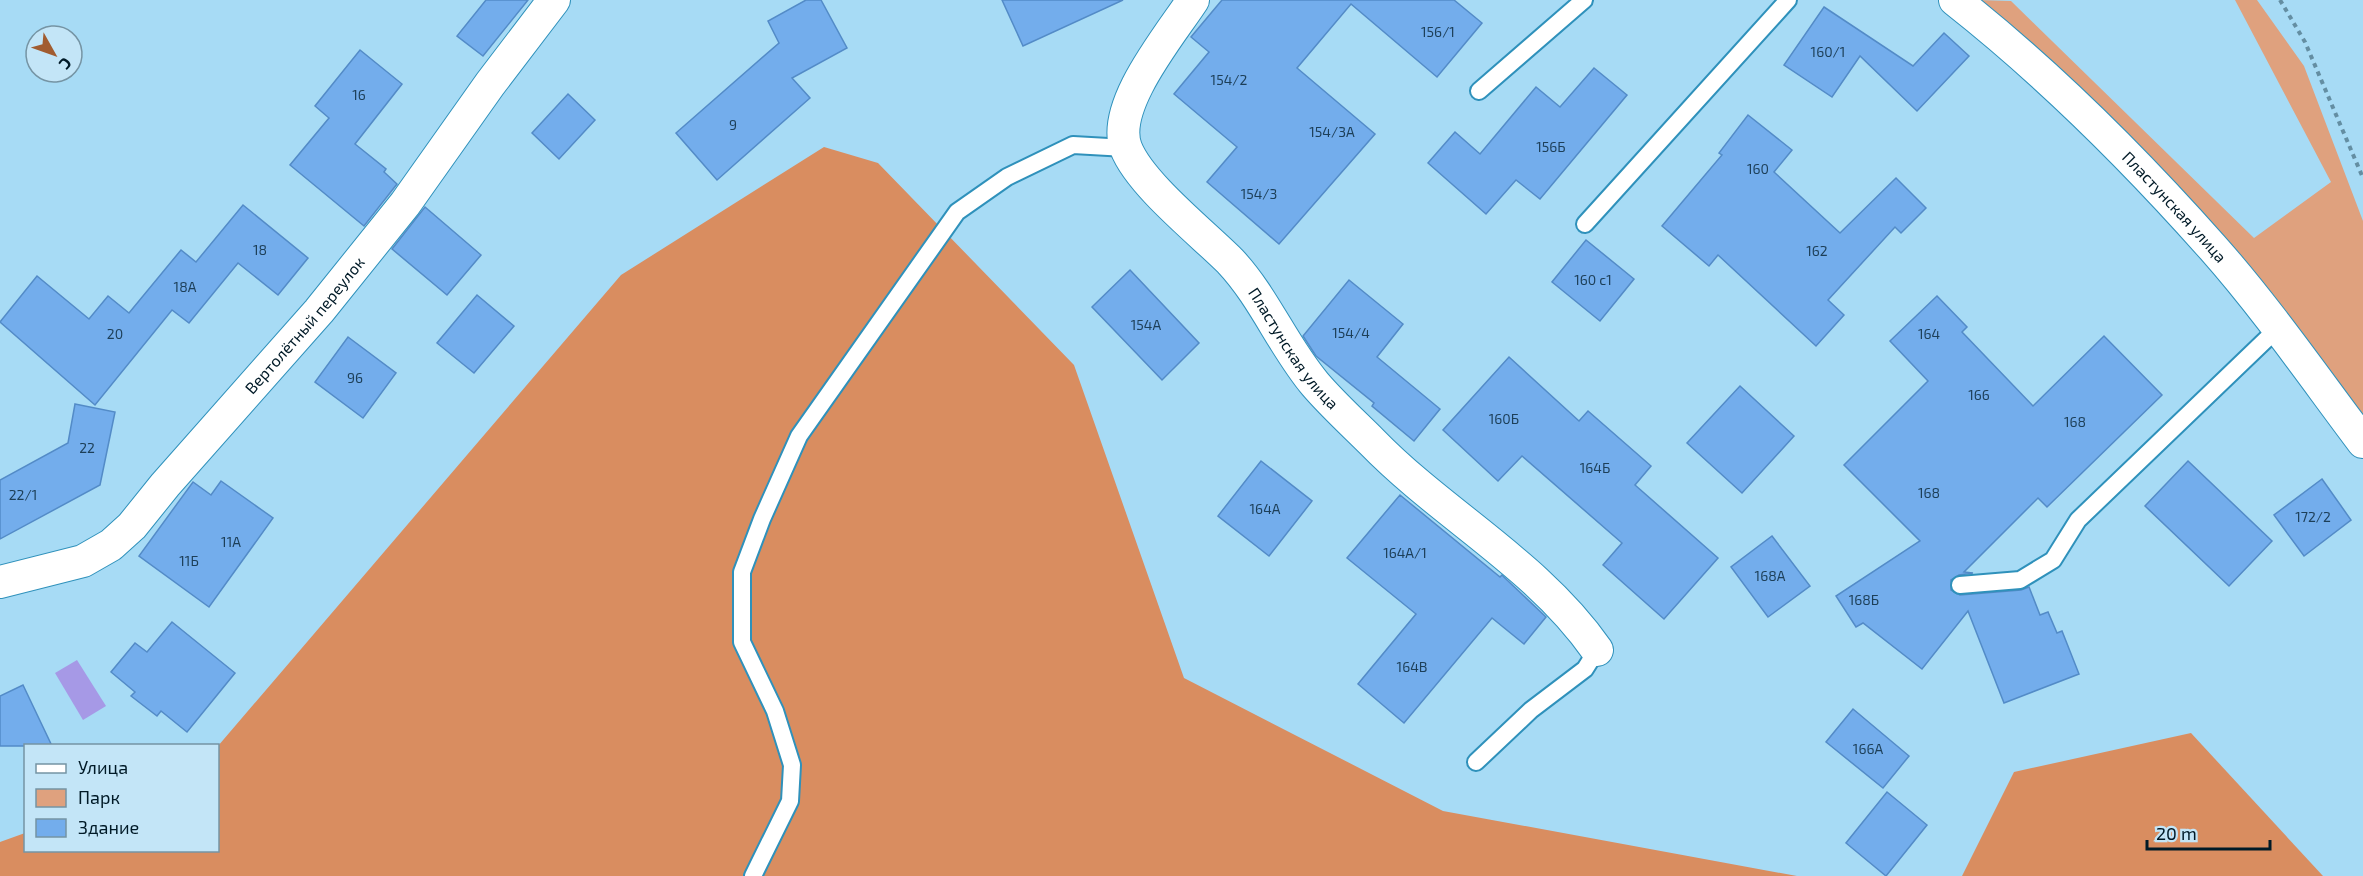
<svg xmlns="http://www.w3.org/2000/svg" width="2363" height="876" font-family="'Exo 2',sans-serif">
	<rect width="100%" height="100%" fill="#a7dbf5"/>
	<path fill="#dfa17e" d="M 1978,0 L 2011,1 L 2254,238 L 2331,182 L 2235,0 L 2257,0 L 2304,66 L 2363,221 L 2363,417 Z"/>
	<g fill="#d98d60">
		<path d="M 824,147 L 878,163 L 1074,365 L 1184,678 L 1443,811 L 1797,876 L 0,876 L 0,842 L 25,833 L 26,850 L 218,850 L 218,746 L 621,275 Z"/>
		<path d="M 2191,733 L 2323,876 L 1962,876 L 2014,772 Z"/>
	</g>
	<path fill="#a699e6" d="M 77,660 L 106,706 L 83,720 L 55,673 Z"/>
	<g fill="#73adec" stroke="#538bc7" stroke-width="1.5">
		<path d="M 486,0 L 528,0 L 483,56 L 457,36 Z"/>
		<path d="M 806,0 L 821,0 L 847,48 L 792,78 L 810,98 L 717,180 L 676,133 L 779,43 L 768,21 Z"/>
		<path d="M 1002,0 L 1123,0 L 1023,46 Z"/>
		<path d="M 1222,0 L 1454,0 L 1482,23 L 1437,77 L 1351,4 L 1297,68 L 1375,134 L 1279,244 L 1207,182 L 1237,147 L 1174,94 L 1209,52 L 1191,37 Z"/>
		<path d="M 1824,7 L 1913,66 L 1944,33 L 1969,56 L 1917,111 L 1860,56 L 1832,97 L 1784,65 Z"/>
		<path d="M 360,50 L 402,84 L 355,144 L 386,169 L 384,172 L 397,184 L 364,226 L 290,165 L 329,118 L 315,106 Z"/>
		<path d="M 1594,68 L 1627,95 L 1540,199 L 1516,180 L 1486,214 L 1428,163 L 1455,132 L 1480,154 L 1536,87 L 1560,107 Z"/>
		<path d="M 568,94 L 595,120 L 559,159 L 532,133 Z"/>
		<path d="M 1748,115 L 1792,150 L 1774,172 L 1840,233 L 1896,178 L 1926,208 L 1901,233 L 1895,227 L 1828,300 L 1844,315 L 1816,346 L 1718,255 L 1709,266 L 1662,226 L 1722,155 L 1719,153 Z"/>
		<path d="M 243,205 L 308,258 L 278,295 L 238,263 L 189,323 L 172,310 L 95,405 L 0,322 L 37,276 L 89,319 L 108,296 L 129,313 L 181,250 L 196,262 Z"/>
		<path d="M 425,207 L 481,255 L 447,295 L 392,249 Z"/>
		<path d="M 1586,240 L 1634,279 L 1600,321 L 1552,282 Z"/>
		<path d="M 1130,270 L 1199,343 L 1162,380 L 1092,307 Z"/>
		<path d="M 1349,280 L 1403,324 L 1377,357 L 1440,409 L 1414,441 L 1372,406 L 1374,403 L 1316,356 L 1303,336 Z"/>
		<path d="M 477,295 L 514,326 L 474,373 L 437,343 Z"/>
		<path d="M 1937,296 L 1967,327 L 1962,332 L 2033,406 L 2104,336 L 2162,395 L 2047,507 L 2038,498 L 1964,572 L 1973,573 L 1959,575 L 1951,580 L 1951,590 L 1960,595 L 2021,590 L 2029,587 L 2040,615 L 2048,612 L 2057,633 L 2062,631 L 2079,674 L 2004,703 L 1968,611 L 1922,669 L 1863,623 L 1856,627 L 1836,596 L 1920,541 L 1844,465 L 1928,381 L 1890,341 Z"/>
		<path d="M 348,337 L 396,373 L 363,418 L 315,382 Z"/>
		<path d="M 1509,357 L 1579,421 L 1588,411 L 1651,466 L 1635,485 L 1718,558 L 1664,619 L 1603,565 L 1622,543 L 1522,456 L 1498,481 L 1443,430 Z"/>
		<path d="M 1740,386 L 1794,436 L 1742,493 L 1687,443 Z"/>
		<path d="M 75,404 L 115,412 L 100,485 L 0,539 L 0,480 L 68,443 Z"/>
		<path d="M 1261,461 L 1312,501 L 1269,556 L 1218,516 Z"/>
		<path d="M 2188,461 L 2272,541 L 2229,586 L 2145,506 Z"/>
		<path d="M 2322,479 L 2351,520 L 2304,556 L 2274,515 Z"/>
		<path d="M 221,481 L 273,518 L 209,607 L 139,556 L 193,482 L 211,495 Z"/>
		<path d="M 1400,495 L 1500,577 L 1502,575 L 1507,580 L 1546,617 L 1524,644 L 1492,618 L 1404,723 L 1358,684 L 1416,614 L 1347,558 Z"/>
		<path d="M 1772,536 L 1810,586 L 1768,617 L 1731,567 Z"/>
		<path d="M 172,622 L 235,673 L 187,732 L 161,711 L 157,716 L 131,696 L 135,692 L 111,672 L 135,643 L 147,652 Z"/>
		<path d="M 23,685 L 52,746 L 0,746 L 0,696 Z"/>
		<path d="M 1853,709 L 1909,756 L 1883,788 L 1826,742 Z"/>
		<path d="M 1887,792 L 1927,825 L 1886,876 L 1846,843 Z"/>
	</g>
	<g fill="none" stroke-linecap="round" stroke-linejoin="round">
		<g stroke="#2f91bb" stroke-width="20">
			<g id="service">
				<path d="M 1479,91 L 1584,0"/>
				<path d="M 1585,224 L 1788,0"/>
				<path d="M 1960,585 L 2020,580 L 2053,560 L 2078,520 L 2277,329"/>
				<path d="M 1476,762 L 1531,710 L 1585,669 L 1597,650"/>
				<path d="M 753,876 L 790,801 L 792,765 L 775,711 L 742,642 L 742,572 L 762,519 L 799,436 L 957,212 L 1007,177 L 1073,145 L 1126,148"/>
			</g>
		</g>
		<g stroke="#2f91bb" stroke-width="34">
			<g id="minor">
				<path id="s1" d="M 1193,0 C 1171,34 1110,106 1126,148 C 1140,184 1202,233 1230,261 C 1264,297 1283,346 1315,384 C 1332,404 1353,423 1372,442 C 1443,515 1538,565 1597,650"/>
				<path id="s2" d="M 1955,0 C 2049,74 2134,159 2213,248 C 2267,309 2314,377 2363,442"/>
				<path id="s3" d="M 0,582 L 83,561 L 111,545 L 132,526 L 165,485 L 319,311 L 405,204 L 490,84 L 554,0"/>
			</g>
		</g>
		<path stroke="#648ea2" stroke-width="4" stroke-dasharray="4.5 4.5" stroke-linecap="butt" d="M 2280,0 L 2305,42 L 2363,178"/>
		<use href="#service" stroke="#fff" stroke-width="16"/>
		<use href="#minor" stroke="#fff" stroke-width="32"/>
	</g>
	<g text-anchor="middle" stroke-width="6" stroke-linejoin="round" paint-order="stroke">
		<g font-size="14" fill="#1d3f58">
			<text x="1438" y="37">156/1</text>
			<text x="1828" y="57">160/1</text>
			<text x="1229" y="85">154/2</text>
			<text x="359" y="100">16</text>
			<text x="733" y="130">9</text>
			<text x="1332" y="137">154/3А</text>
			<text x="1551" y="152">156Б</text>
			<text x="1758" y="174">160</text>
			<text x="1259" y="199">154/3</text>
			<text x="260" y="255">18</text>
			<text x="1817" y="256">162</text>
			<text x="1593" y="285">160 c1</text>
			<text x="185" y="292">18А</text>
			<text x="1146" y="330">154А</text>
			<text x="1351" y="338">154/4</text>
			<text x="115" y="339">20</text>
			<text x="1929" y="339">164</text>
			<text x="355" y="383">96</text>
			<text x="1979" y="400">166</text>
			<text x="1504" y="424">160Б</text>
			<text x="2075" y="427">168</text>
			<text x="87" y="453">22</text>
			<text x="1595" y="473">164Б</text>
			<text x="1929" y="498">168</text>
			<text x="23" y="500">22/1</text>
			<text x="1265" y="514">164А</text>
			<text x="2313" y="522">172/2</text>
			<text x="231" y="547">11А</text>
			<text x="1405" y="558">164А/1</text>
			<text x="189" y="566">11Б</text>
			<text x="1770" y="581">168А</text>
			<text x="1864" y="605">168Б</text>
			<text x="1412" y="672">164В</text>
			<text x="1868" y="754">166А</text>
		</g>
		<g font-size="16" fill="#001a27" stroke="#c3e5f7">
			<text dy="6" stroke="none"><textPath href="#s2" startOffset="302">Пластунская улица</textPath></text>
			<text dy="6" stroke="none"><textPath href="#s3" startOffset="411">Вертолётный переулок</textPath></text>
			<text dy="6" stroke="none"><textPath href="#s1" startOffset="430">Пластунская улица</textPath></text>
		</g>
	</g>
	<rect x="24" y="744" width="195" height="108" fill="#c3e5f7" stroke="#7594a4" stroke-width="1.5"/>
	<rect x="36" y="764" width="30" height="9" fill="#ffffff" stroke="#7594a4" stroke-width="1.5"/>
	<text x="78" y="774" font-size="18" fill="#001a27">Улица</text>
	<rect x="36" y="789" width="30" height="18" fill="#dfa17e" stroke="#7594a4" stroke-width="1.5"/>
	<text x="78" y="804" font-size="18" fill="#001a27">Парк</text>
	<rect x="36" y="819" width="30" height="18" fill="#73adec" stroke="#7594a4" stroke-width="1.5"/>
	<text x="78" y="834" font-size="18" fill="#001a27">Здание</text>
	<g transform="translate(54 54) rotate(130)"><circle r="28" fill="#c3e5f7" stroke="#7594a4" stroke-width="1.5"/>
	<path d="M0-4.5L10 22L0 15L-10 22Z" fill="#a15c30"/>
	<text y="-9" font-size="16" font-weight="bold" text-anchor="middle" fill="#001a27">С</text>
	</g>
	<path d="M2147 840v9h123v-9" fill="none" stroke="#001a27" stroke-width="3"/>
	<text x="2156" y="840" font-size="18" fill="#001a27" stroke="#c3e5f7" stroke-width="4.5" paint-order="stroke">20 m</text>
</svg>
